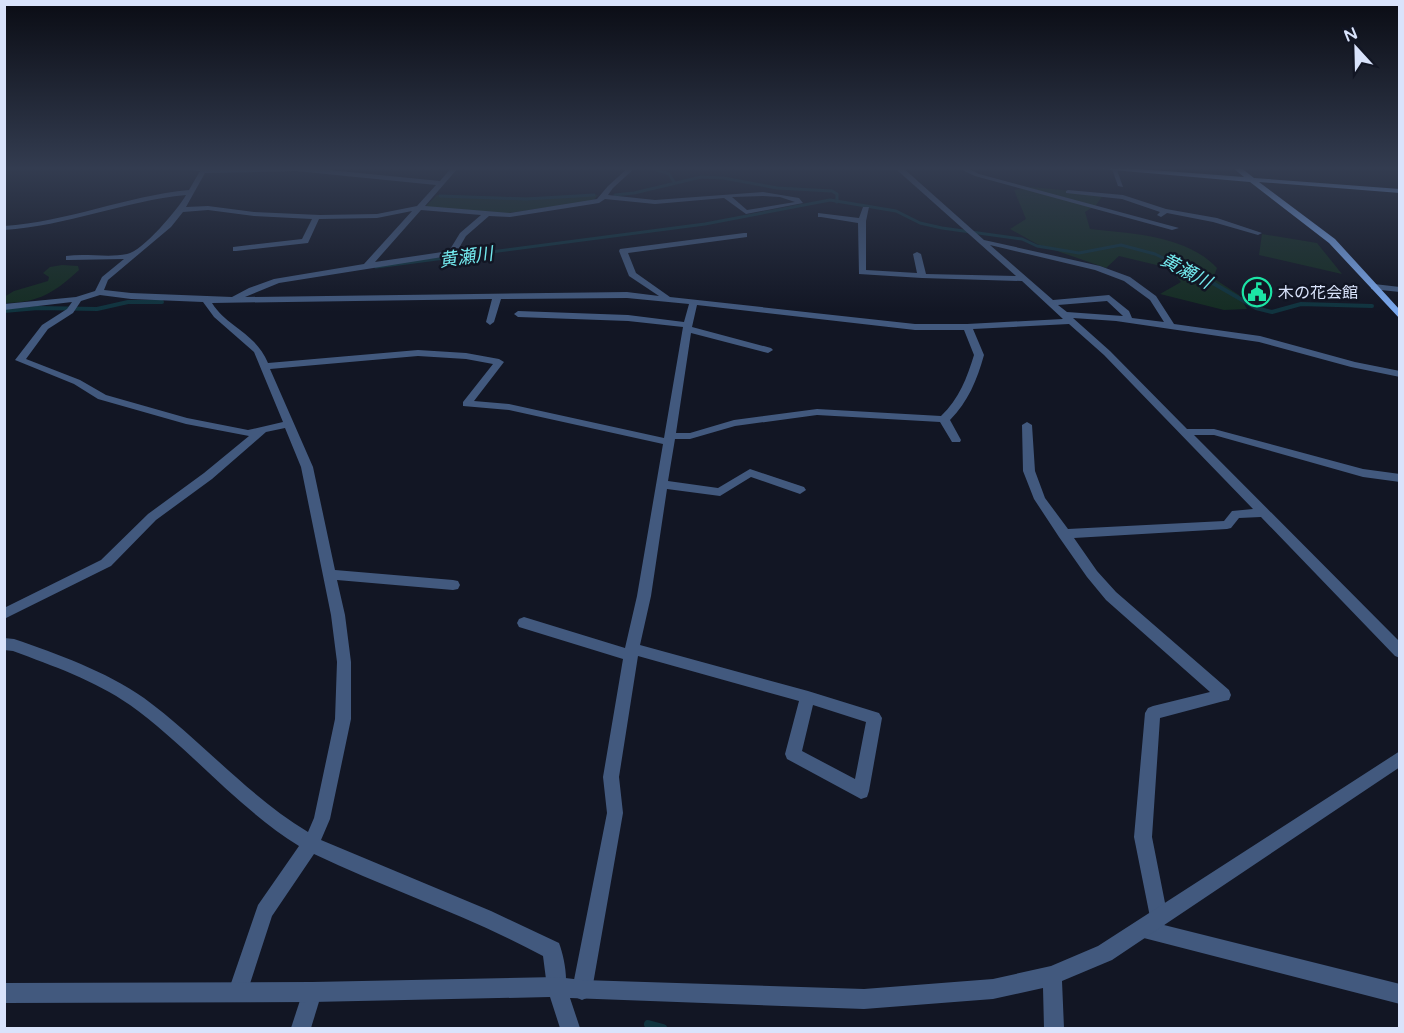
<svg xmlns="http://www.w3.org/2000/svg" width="1404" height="1033" font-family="'Varela Round','Noto Sans JP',sans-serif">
	<rect width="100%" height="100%" fill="#121624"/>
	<g fill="#152d23">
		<path d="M 1031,187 L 1104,194 L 1096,205 L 1085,212 L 1090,229 C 1133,234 1186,235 1217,268 L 1213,278 L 1239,295 L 1247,309 L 1224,310 L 1160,294 L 1181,282 L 1169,268 L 1119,256 L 1106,268 L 1037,244 L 1010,229 L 1026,219 L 1014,190 Z"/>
		<path d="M 437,195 L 550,198 L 598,195 L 593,201 L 508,213 L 425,207 Z"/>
		<path d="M 1262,234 L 1317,243 L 1342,274 L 1259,255 Z"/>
		<path d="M 62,265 L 78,266 L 79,270 C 55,292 39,303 5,303 L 4,297 L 14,291 L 48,281 L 49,277 L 43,273 L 50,267 Z"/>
	</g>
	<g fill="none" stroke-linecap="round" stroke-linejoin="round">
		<g stroke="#10343f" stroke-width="3">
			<path d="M 649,167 L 669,174 L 674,182"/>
			<path d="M 615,195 L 634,193 L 701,177 L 723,178 L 777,188 L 832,191 L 837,194 L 837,202"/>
			<path d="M 440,196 L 526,199 L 594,195"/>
			<path d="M 376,267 L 705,224 L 830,200 L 896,211 L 920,223 L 942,228 L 1022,239 L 1037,246 L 1079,253 L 1121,245 L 1155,254 L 1194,273"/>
		</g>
		<g stroke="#10343f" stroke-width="4">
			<path d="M 1192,271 L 1256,308 L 1272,312 L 1301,304 L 1372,306"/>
			<path d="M 4,311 L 38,308 L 97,309 L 128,302 L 162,302"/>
		</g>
		<path stroke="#10343f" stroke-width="8" d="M 648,1024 L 663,1028"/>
		<g fill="#42597e" fill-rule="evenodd">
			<path d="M 4,167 L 11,167 L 4,170 Z"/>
			<path d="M 154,167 L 208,167 L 207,169 L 299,167 L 440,181 L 452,167 L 459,167 L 425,206 L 510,213 L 597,199 L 608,186 L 629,167 L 636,167 L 613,188 L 608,195 L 655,200 L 763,192 L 799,198 L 803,203 L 746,214 L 724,198 L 655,204 L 605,199 L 599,203 L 510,217 L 489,216 L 466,236 L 455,255 L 279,283 L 245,297 L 627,292 L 659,296 L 629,276 L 619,251 L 620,249 L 744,233 L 747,233 L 747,237 L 628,253 L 636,273 L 670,297 L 915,324 L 967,324 L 1063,319 L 1022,281 L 922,278 L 859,274 L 858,223 L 821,217 L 818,217 L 818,213 L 859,218 L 863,207 L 869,207 L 866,221 L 866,270 L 917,273 L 913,254 L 917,252 L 921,254 L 926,274 L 1016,276 L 897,170 L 852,167 L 902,167 L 984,240 L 1100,266 L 1130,277 L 1156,296 L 1174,324 L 1260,336 L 1355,362 L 1400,371 L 1400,377 L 1351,367 L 1259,342 L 1116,321 L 1073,318 L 1110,351 L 1187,429 L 1214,429 L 1363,469 L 1400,474 L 1400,482 L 1363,477 L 1214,435 L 1194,435 L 1400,642 L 1400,658 L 1395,656 L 1261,517 L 1239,518 L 1231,528 L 1227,529 L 1074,538 L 1097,571 L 1116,592 L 1229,690 L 1231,695 L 1229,700 L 1224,701 L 1160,718 L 1152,837 L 1168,918 L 1164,925 L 1400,984 L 1400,1004 L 1136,936 L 1134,929 L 1136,922 L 1143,920 L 1151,922 L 1134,837 L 1145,713 L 1148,708 L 1153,706 L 1210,692 L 1106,600 L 1087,577 L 1059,537 L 1034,499 L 1023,471 L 1022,425 L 1027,422 L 1032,425 L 1035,471 L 1045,498 L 1068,529 L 1224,521 L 1232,511 L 1253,509 L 1104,355 L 1069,324 L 973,329 L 984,355 C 977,380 968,402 950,420 L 961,440 L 960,442 L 952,442 L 940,422 L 817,415 L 735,426 L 690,439 L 675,439 L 668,481 L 718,488 L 750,469 L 804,487 L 806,490 L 800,494 L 751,477 L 720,496 L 667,489 L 651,596 L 640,645 L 808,691 L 879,713 L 882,718 L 869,791 L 867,797 L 861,799 L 787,759 L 785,754 L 799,701 L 638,656 L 619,777 L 623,813 L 592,990 L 589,997 L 582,1000 L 575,997 L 572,990 L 607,813 L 603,777 L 623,659 L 519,627 L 517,623 L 519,619 L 524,617 L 625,648 L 637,596 L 663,444 L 509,410 L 463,406 L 463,402 L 493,364 L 466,359 L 418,356 L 270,369 L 313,467 L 335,570 L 453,580 L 458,581 L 460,585 L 458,589 L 453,590 L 337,580 L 345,615 L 351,662 L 351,719 L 330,819 L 321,840 L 491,911 L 559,943 C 564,956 569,981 564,994 L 557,997 L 550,994 L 547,987 L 543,956 C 469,916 390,890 314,854 L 272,916 L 245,999 L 238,1002 L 231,999 L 228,992 L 258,905 L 299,846 C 236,807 190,748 130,705 C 94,680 53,666 13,651 L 4,650 L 4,638 L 14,639 C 58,654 105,671 144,698 C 201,740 247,795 308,832 L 314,818 L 335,719 L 337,662 L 331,615 L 301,467 L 285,428 L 266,432 L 212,479 L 156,520 L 111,566 L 4,619 L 4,608 L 101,560 L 148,514 L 204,473 L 249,436 L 186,424 L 98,399 L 74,384 L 15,360 L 42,325 L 67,309 L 72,302 L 4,310 L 4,304 L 76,297 L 95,291 L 102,277 L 124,259 L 69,260 L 66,260 L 66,256 C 86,253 108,258 127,254 C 143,251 178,209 186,195 C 124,201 67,226 4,230 L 4,226 C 67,222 126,196 189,190 L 200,171 ZM 296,171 L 436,185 L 417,206 L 377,214 L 320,215 L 254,212 L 208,206 L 186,207 L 205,173 ZM 763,196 L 780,197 L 795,202 L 747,210 L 732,197 ZM 208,210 L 254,216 L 312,219 L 302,239 L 233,247 L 233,251 L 236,251 L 308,243 L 319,219 L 377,218 L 412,211 L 364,264 L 274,279 L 249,288 L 232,297 L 131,293 L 104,290 L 108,280 L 171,227 L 183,212 ZM 421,210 L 481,215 L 460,233 L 449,251 L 375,262 ZM 990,245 L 1095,270 L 1124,281 L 1150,300 L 1164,322 L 1132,318 L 1129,311 L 1109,295 L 1053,300 ZM 100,295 L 131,299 L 203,302 L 214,317 L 254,352 L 283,422 L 248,430 L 187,418 L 106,395 L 80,380 L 26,359 L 48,329 L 73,313 L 81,301 ZM 627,298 L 689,304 L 684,322 L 628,315 L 518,311 L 514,314 L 518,317 L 628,321 L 683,327 L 664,438 L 509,404 L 474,401 L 504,362 L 499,359 L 466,353 L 418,350 L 268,363 C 255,332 228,328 212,303 L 492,299 L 486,322 L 490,325 L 494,322 L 501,299 ZM 1107,301 L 1123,316 L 1067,312 L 1058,305 ZM 697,305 L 915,330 L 964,330 L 974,355 C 967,378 959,399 941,416 L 817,409 L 734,420 L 690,433 L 676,433 L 691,333 L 768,353 L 773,350 L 771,348 L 692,327 ZM 813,705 L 866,722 L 855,779 L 802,751 Z"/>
			<path d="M 956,167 L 965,167 L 979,174 L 1179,228 L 1172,230 L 975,176 Z"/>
			<path d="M 1112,169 L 1117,170 L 1123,187 L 1118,186 Z"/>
			<path d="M 1068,190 L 1123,195 L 1166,209 L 1217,218 L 1262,233 L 1258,235 L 1213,222 L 1167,213 L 1161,217 L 1157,215 L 1160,212 L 1122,199 L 1066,193 L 1066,191 Z"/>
			<path d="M 1374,284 L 1400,287 L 1400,292 L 1371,289 L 1371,285 Z"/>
			<path d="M 312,982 L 319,985 L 322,992 L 311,1028 L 291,1028 L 305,985 Z"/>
		</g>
		<path fill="#42597e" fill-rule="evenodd" d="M 1400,751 L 1400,767 L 1112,960 L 1062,981 L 1064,1028 L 1044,1028 L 1043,988 L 993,999 L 864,1009 L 570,998 L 580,1028 L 560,1028 L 550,997 L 312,1002 L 4,1003 L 4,983 L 312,982 L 557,977 L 582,980 L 864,989 L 993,979 L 1051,966 L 1098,946 Z"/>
		<path fill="#7ba9ef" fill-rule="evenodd" d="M 1079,167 L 1113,167 L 1244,177 L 1232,167 L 1240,167 L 1254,178 L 1400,189 L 1400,193 L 1259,182 L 1335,239 L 1400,310 L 1400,319 L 1329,243 L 1250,182 Z"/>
	</g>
	<linearGradient id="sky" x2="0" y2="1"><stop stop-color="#0a0c14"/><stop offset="0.54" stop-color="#333c50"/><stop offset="1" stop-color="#333c50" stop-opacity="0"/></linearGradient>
	<rect width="1404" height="312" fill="url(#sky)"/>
	<defs>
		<g id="civic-ring" transform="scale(1.5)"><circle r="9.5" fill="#121624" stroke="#1ce4a5" stroke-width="1.5"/><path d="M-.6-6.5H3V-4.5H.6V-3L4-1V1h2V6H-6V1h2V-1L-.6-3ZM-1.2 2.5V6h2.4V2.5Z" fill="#1ce4a5"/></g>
	</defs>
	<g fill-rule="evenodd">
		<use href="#civic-ring" x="1257" y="292"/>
	</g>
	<g text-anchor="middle" stroke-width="5" stroke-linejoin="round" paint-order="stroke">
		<g font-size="16" fill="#d9e3fb" stroke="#121624" text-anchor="start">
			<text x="1278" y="298">木の花会館</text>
		</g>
		<g font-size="18" font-style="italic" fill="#73e9ee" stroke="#121624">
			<text transform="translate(466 257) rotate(-8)" y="6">黄瀬川</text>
			<text transform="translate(1186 271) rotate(28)" y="6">黄瀬川</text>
		</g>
	</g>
	<rect width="1404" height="1033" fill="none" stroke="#d9e3fb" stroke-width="12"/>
	<g transform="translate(1356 48) rotate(338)" stroke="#121624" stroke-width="4.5" paint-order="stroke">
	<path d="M0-4.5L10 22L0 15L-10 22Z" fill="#d9e3fb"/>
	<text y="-9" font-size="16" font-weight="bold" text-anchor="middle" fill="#d9e3fb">N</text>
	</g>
</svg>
